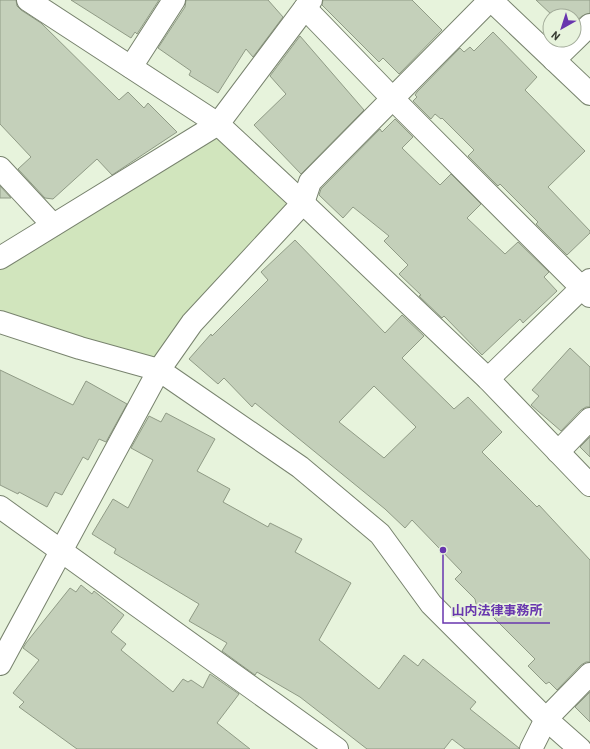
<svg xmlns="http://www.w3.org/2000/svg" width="590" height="749" font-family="Barlow,'Noto Sans JP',sans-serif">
	<rect width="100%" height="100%" fill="#e7f3dc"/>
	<path fill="#d1e5bd" d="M 218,124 L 303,203 L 159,370 L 0,322 L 0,258 Z"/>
	<g fill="#c4d0ba" stroke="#909b86" fill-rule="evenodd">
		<path d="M 0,0 L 16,0 L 17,6 L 21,10 L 41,23 L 119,100 L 128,92 L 144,108 L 148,103 L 177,132 L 112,175 L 97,159 L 53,199 L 45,198 L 18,169 L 31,157 L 0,124 Z"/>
		<path d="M 71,0 L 159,0 L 137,34 L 135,32 L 131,38 Z"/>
		<path d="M 186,0 L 268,0 L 283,17 L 253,57 L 246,49 L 218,93 L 189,75 L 191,71 L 158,48 L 185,7 Z"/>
		<path d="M 323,0 L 412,0 L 442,30 L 399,74 L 383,58 L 379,62 L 322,5 Z"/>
		<path d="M 536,0 L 590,0 L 590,13 L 582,16 L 574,23 L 574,16 L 553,16 Z"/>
		<path d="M 493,32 L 537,77 L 525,90 L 585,151 L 548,187 L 590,231 L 590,233 L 567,255 L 536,224 L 538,222 L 500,184 L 498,186 L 468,156 L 474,150 L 442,118 L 441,119 L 435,114 L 431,119 L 413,101 L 417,97 L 415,95 L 417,92 L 460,48 L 464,52 L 470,47 L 474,51 Z"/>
		<path d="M 300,36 L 364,110 L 301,174 L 254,125 L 286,94 L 270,76 Z"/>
		<path d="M 395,119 L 413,137 L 402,148 L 440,185 L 451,174 L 481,204 L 467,218 L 505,254 L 518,242 L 549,272 L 544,277 L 557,291 L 523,323 L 520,319 L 482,355 L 444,316 L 442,318 L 419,296 L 421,295 L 399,274 L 408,265 L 384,241 L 389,236 L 353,207 L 343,218 L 319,195 L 321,189 L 380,129 L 382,132 Z"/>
		<path d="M 0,186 L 11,198 L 0,198 Z"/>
		<path d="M 295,240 L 385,333 L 402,315 L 424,336 L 402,358 L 454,409 L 468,397 L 502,432 L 482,452 L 537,507 L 539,505 L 590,560 L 590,662 L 586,662 L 581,665 L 557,690 L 549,682 L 546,684 L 528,666 L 535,659 L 484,608 L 477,608 L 475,599 L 455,579 L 462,572 L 412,520 L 405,528 L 385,509 L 255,403 L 252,407 L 224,378 L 218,384 L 189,359 L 211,334 L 212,336 L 268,280 L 261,272 ZM 374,386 L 416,427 L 384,458 L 339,422 Z"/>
		<path d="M 570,348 L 590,367 L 590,407 L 586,407 L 581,410 L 561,431 L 531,405 L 539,396 L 532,390 Z"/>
		<path d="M 0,370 L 73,405 L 86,381 L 127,404 L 106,442 L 99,439 L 88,460 L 83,457 L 62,495 L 55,492 L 47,507 L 19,492 L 18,494 L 0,485 Z"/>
		<path d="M 166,413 L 215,439 L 197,471 L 230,489 L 223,502 L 268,527 L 270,523 L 302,539 L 295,552 L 351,583 L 319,640 L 379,689 L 404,655 L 418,666 L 423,659 L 476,702 L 470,709 L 519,748 L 519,749 L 465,749 L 452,739 L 444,749 L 367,749 L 300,697 L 257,672 L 255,675 L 222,651 L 227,643 L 189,621 L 199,604 L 114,553 L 116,549 L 92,534 L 113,499 L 128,508 L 153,460 L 131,448 L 149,416 L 161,422 Z"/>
		<path d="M 590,437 L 590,457 L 580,447 Z"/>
		<path d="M 81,585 L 92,594 L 94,591 L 124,615 L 111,632 L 126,644 L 121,650 L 173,692 L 183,679 L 188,682 L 191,680 L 203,688 L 210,674 L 239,694 L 217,723 L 250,749 L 77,749 L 19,707 L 24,702 L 13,693 L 39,660 L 23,648 L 26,643 L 70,588 L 76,592 Z"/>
		<path d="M 590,692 L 590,722 L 575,707 Z"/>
	</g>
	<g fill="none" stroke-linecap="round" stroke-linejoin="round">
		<g stroke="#78836e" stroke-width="24">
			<g id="street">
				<path d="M 28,0 L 218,124 L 303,203 L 488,379 L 590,485"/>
				<path d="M 491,0 L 590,94"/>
				<path d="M 305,8 L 393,99 L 590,296"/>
				<path d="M 554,60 L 590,25"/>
				<path d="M 131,67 L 174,0"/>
				<path d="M 0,168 L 53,225"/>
				<path d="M 0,258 L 218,124 L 311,0"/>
				<path d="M 0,322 L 80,348 L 159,370 L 300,467 L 380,534 L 431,604 L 546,719 L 580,749"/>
				<path d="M 488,379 L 590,280"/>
				<path d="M 558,452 L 590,419"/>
				<path d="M 0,507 L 337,749"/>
				<path d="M 0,664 L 159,370 L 192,323 L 303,203 L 310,182 L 490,0"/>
				<path d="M 531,749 L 546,719 L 590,674"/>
			</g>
		</g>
		<use href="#street" stroke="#fff" stroke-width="22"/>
	</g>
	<path fill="none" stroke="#6836ae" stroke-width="1.5" d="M443 550L443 623H550"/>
	<circle fill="#6836ae" stroke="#e7f3dc" stroke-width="1.5" cx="443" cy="550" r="4"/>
	<g font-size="13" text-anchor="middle" font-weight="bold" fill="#6836ae" stroke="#e7f3dc" stroke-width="3.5" stroke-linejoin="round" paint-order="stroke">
		<text x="497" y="615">山内法律事務所</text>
	</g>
	<g transform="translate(562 28) rotate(219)"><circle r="19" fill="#e7f3dc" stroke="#a2ab99"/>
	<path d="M0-3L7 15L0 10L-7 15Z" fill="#6836ae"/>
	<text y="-6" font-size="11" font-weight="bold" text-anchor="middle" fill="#3a3e35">N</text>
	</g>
</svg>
